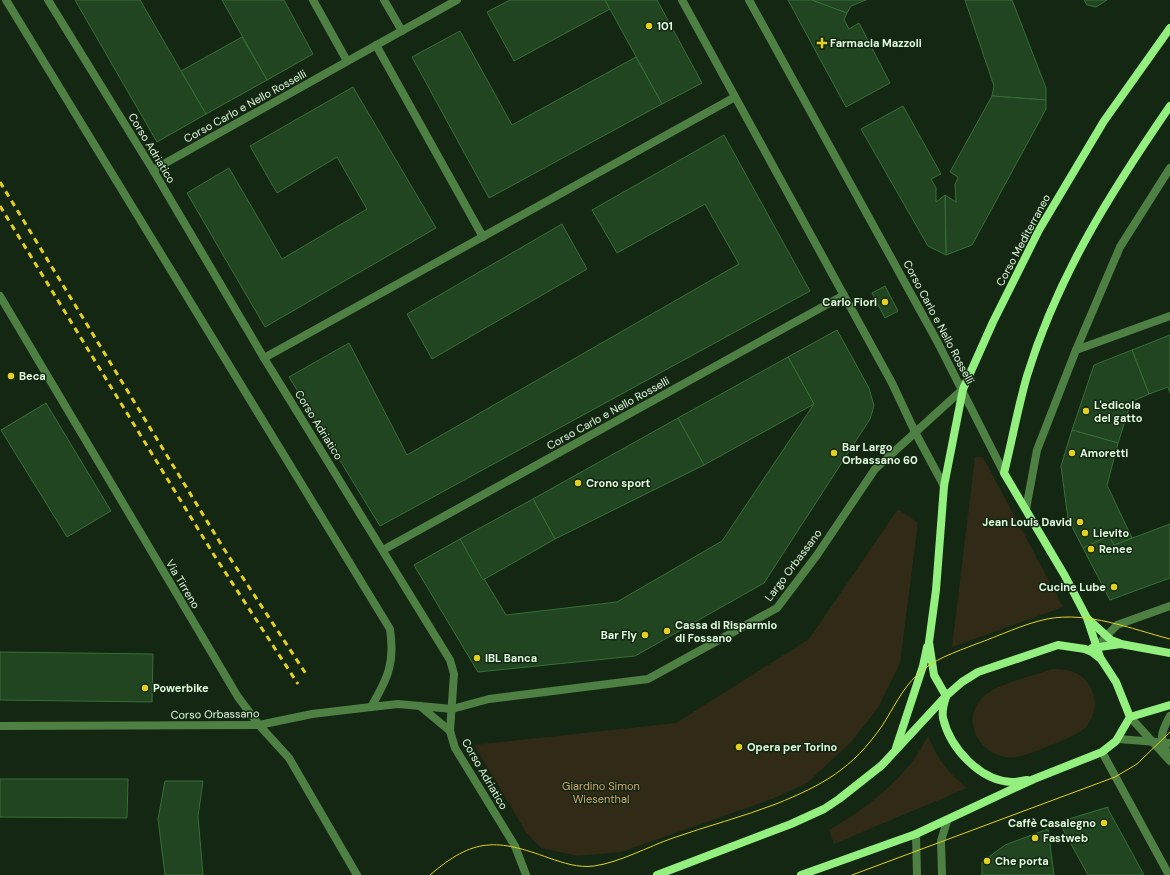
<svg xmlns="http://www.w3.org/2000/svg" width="1170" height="875" font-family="'DM Sans',sans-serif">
	<rect width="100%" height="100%" fill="#142713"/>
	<g fill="#302a17">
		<path d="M 975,457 L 983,457 L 1063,607 L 952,647 Z"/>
		<path d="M 898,509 L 918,523 L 900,663 L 878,708 L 851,742 L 807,783 L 772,799 L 621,852 L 578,856 L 541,848 L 526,832 L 474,745 L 676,723 L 809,639 Z"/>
		<path d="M 1052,669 C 1060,669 1068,669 1076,673 C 1096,683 1101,710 1086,727 C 1076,737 1039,750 1025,755 C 987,768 955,723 984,696 C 999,683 1033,676 1052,669 Z"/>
		<path d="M 928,736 C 937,758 948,773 967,788 L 834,844 L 829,830 C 858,813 886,793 908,767 C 916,758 922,746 928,736 Z"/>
	</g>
	<g fill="#214521" stroke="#366f36">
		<path d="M 75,0 L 140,0 L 206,114 L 157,142 Z"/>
		<path d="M 222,0 L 284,0 L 313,54 L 267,80 Z"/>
		<path d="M 510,0 L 605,0 L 610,9 L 514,61 L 487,12 Z"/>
		<path d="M 605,0 L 657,0 L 702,83 L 662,104 Z"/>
		<path d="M 788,0 L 812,0 L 847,13 L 844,20 L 849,29 L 859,23 L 890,83 L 846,107 Z"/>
		<path d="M 812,0 L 866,0 L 851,6 L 847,13 Z"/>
		<path d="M 965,0 L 1012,0 L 1046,88 L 1046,100 L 992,96 L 994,86 Z"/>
		<path d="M 1084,0 L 1107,0 L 1096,7 L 1087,5 Z"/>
		<path d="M 460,31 L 512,125 L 636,57 L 662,104 L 489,198 L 412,57 Z"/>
		<path d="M 242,37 L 267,80 L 206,114 L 181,71 Z"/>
		<path d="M 353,87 L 436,228 L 265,327 L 187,193 L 229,168 L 282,259 L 367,209 L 337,157 L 277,193 L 250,146 Z"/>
		<path d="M 992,96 L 1046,100 L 1046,109 L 972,245 L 946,255 L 945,195 L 956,202 L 955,185 L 958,177 L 950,172 Z"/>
		<path d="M 903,106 L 941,174 L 931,179 L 936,188 L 936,202 L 945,195 L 946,255 L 928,246 L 861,129 Z"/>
		<path d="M 724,135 L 810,291 L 380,526 L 289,377 L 349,343 L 407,455 L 739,264 L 705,204 L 617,253 L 592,210 Z"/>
		<path d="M 562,224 L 587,269 L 432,359 L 407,314 Z"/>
		<path d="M 885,286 L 898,311 L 885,318 L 872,293 Z"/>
		<path d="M 837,330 L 869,388 L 874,406 L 870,419 L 764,583 L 635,656 L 478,672 L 414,565 L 460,539 L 506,615 L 617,602 L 722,541 L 814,404 L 788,357 Z"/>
		<path d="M 1170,335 L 1170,393 L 1168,387 L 1149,394 L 1132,350 Z"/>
		<path d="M 1132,350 L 1149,394 L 1131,402 L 1118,443 L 1072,430 L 1094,365 Z"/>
		<path d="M 788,357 L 814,404 L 704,465 L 678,418 Z"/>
		<path d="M 46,403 L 111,511 L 67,537 L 1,430 Z"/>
		<path d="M 678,418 L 704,465 L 555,539 L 533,499 Z"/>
		<path d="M 1072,430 L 1118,443 L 1107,485 L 1132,538 L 1114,545 L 1109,536 L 1083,548 L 1068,519 L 1061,466 Z"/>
		<path d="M 533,499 L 555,539 L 483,580 L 460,539 Z"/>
		<path d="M 1170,524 L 1170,578 L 1110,600 L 1083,548 L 1109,536 L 1114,545 Z"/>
		<path d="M 0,652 L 153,654 L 152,702 L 0,700 Z"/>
		<path d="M 0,779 L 128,779 L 127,818 L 0,817 Z"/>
		<path d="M 165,781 L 203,781 L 198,816 L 203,875 L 165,875 L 158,819 Z"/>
		<path d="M 1108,807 L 1108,809 L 1144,875 L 1088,875 L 1059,822 Z"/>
		<path d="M 1048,829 L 1054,875 L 982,875 L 982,862 L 1005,845 Z"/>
	</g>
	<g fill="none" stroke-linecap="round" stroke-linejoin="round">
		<g stroke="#4e8044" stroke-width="8">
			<path d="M 313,0 L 347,61"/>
			<path d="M 384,0 L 402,31"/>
			<path d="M 376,45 L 483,237"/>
			<path d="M 153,170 L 457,0"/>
			<path d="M 1076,350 L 1170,316"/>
			<path d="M 264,358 L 735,97"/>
			<path d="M 1026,509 L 1037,450 L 1076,350 L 1120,247 L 1170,168"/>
			<path d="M 383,550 L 844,295"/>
			<path d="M 1096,647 L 1117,625 L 1170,606"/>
			<path d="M 452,709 L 489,699 L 648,679 L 777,608 L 817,555 L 875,469 L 963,389"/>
			<path d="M 1118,739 L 1170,743"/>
			<path d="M 942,875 L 941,841 L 947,821"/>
		</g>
		<g stroke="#4e8044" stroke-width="8">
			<path d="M 6,0 L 390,629 C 395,663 388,678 371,707"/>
			<path d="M 48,0 L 153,170 L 264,358 L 450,660 L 454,674 L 450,731 L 455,748 L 515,846 L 526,875"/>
			<path d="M 682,0 L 892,383 L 915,432 L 944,486"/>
			<path d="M 749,0 L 937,341 L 1004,473"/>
			<path d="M 0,296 L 238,697 L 259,725 L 289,758 L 357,875"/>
			<path d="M 420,706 L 450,731"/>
			<path d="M 1130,717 L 1170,761"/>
			<path d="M 0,726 L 259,725 L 312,714 L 371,707 L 398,704 L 452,709"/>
			<path d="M 1102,752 L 1169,875"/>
			<path d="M 1169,756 C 1159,738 1160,734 1170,716"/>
			<path d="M 916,834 L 917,875"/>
		</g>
		<g stroke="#93f07f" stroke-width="8">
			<path d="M 1089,620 L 1111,640 L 1119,643"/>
			<path d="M 1092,648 L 1121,644 L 1170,653"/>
			<path d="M 1100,657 L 1087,618 L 1065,576 L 1004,473 C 1012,441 1018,407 1027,376 C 1058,275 1111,192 1170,106"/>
			<path d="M 946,696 L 934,675 L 929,642 L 936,590 L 944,486 L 963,389 L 993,322 L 1039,230 L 1104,121 L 1170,28"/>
			<path d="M 946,697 C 944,703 942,712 943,718 C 950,748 980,781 1012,782 C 1017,782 1022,781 1027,780"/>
			<path d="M 1130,717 L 1170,705"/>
			<path d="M 896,748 L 923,666 L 927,647"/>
			<path d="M 657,875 L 791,824 L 824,809 L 839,799 L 882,765 L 946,696 L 962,682 L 978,672 L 1058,645 L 1085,649 L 1092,652 L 1101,659 L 1116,682 L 1130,717 L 1116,741 L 1102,752 L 1034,779 L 916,834 L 801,875"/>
		</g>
		<g stroke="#e4d020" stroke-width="1">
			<path d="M 430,875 C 474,837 497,839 549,858 C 564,863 578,868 594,866 C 621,862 647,847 673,838 C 707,826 742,817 776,804 C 823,785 852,769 882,726 C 893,709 902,689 917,675 C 933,659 956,652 976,644 C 999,636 1023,624 1047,619 C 1088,611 1131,629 1170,639"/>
			<path d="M 852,875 L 1115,777 L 1137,764 L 1170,732"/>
		</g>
		<g stroke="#e4d020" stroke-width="3" stroke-dasharray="6 5" stroke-linecap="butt">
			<path d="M 0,182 L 224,549 L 308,677"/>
			<path d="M 0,206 L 214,555 L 298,684"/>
		</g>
	</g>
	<g fill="#e4d020" stroke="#142713" stroke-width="1.5">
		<circle cx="649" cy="26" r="4"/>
		<path d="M820 37h4v4h4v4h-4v4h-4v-4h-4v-4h4z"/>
		<circle cx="885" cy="302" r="4"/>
		<circle cx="11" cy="376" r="4"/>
		<circle cx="1086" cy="411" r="4"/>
		<circle cx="834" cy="453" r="4"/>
		<circle cx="1072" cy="453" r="4"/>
		<circle cx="578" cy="483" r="4"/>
		<circle cx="1080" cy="522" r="4"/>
		<circle cx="1085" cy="533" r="4"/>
		<circle cx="1091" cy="549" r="4"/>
		<circle cx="1114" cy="587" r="4"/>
		<circle cx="667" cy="631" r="4"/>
		<circle cx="645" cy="635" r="4"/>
		<circle cx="477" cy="658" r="4"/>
		<circle cx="145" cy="688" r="4"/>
		<circle cx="739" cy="747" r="4"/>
		<circle cx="1104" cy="823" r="4"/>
		<circle cx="1035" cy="838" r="4"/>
		<circle cx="987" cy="861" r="4"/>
	</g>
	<g text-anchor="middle" stroke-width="3" stroke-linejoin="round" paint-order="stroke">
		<g font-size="11" font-weight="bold" fill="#e0fbdd" stroke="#142713" text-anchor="start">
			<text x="657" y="30">101</text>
			<text x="830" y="47">Farmacia Mazzoli</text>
			<text x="877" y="306" text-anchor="end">Carlo Fiori</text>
			<text x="19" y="380">Beca</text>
			<text x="1094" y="409">L'edicola<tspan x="1094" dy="13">del gatto</tspan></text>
			<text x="842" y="451">Bar Largo<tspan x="842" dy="13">Orbassano 60</tspan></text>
			<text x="1080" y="457">Amoretti</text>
			<text x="586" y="487">Crono sport</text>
			<text x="1072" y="526" text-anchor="end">Jean Louis David</text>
			<text x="1093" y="537">Lievito</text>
			<text x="1099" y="553">Renee</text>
			<text x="1106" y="591" text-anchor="end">Cucine Lube</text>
			<text x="675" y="629">Cassa di Risparmio<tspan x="675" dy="13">di Fossano</tspan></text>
			<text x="637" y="639" text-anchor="end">Bar Fly</text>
			<text x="485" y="662">IBL Banca</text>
			<text x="153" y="692">Powerbike</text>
			<text x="747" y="751">Opera per Torino</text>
			<text x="1096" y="827" text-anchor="end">Caffè Casalegno</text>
			<text x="1043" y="842">Fastweb</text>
			<text x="995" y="865">Che porta</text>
		</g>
		<g font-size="11" fill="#e0fbdd" stroke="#142713">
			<text transform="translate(245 106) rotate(-29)" y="4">Corso Carlo e Nello Rosselli</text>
			<text transform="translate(152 148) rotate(59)" y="4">Corso Adriatico</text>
			<text transform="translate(1023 240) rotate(-62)" y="4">Corso Mediterraneo</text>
			<text transform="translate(939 322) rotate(62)" y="4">Corso Carlo e Nello Rosselli</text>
			<text transform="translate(608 413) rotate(-29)" y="4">Corso Carlo e Nello Rosselli</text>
			<text transform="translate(319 425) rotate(58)" y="4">Corso Adriatico</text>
			<text transform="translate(793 565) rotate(-53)" y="4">Largo Orbassano</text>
			<text transform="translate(183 584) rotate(59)" y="4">Via Tirreno</text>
			<text transform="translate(215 714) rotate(-1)" y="4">Corso Orbassano</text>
			<text transform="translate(485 774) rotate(60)" y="4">Corso Adriatico</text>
		</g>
		<g font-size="11" fill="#d3a671" stroke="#142713">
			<text x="601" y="790">Giardino Simon<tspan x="601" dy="13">Wiesenthal</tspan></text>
		</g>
	</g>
</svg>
